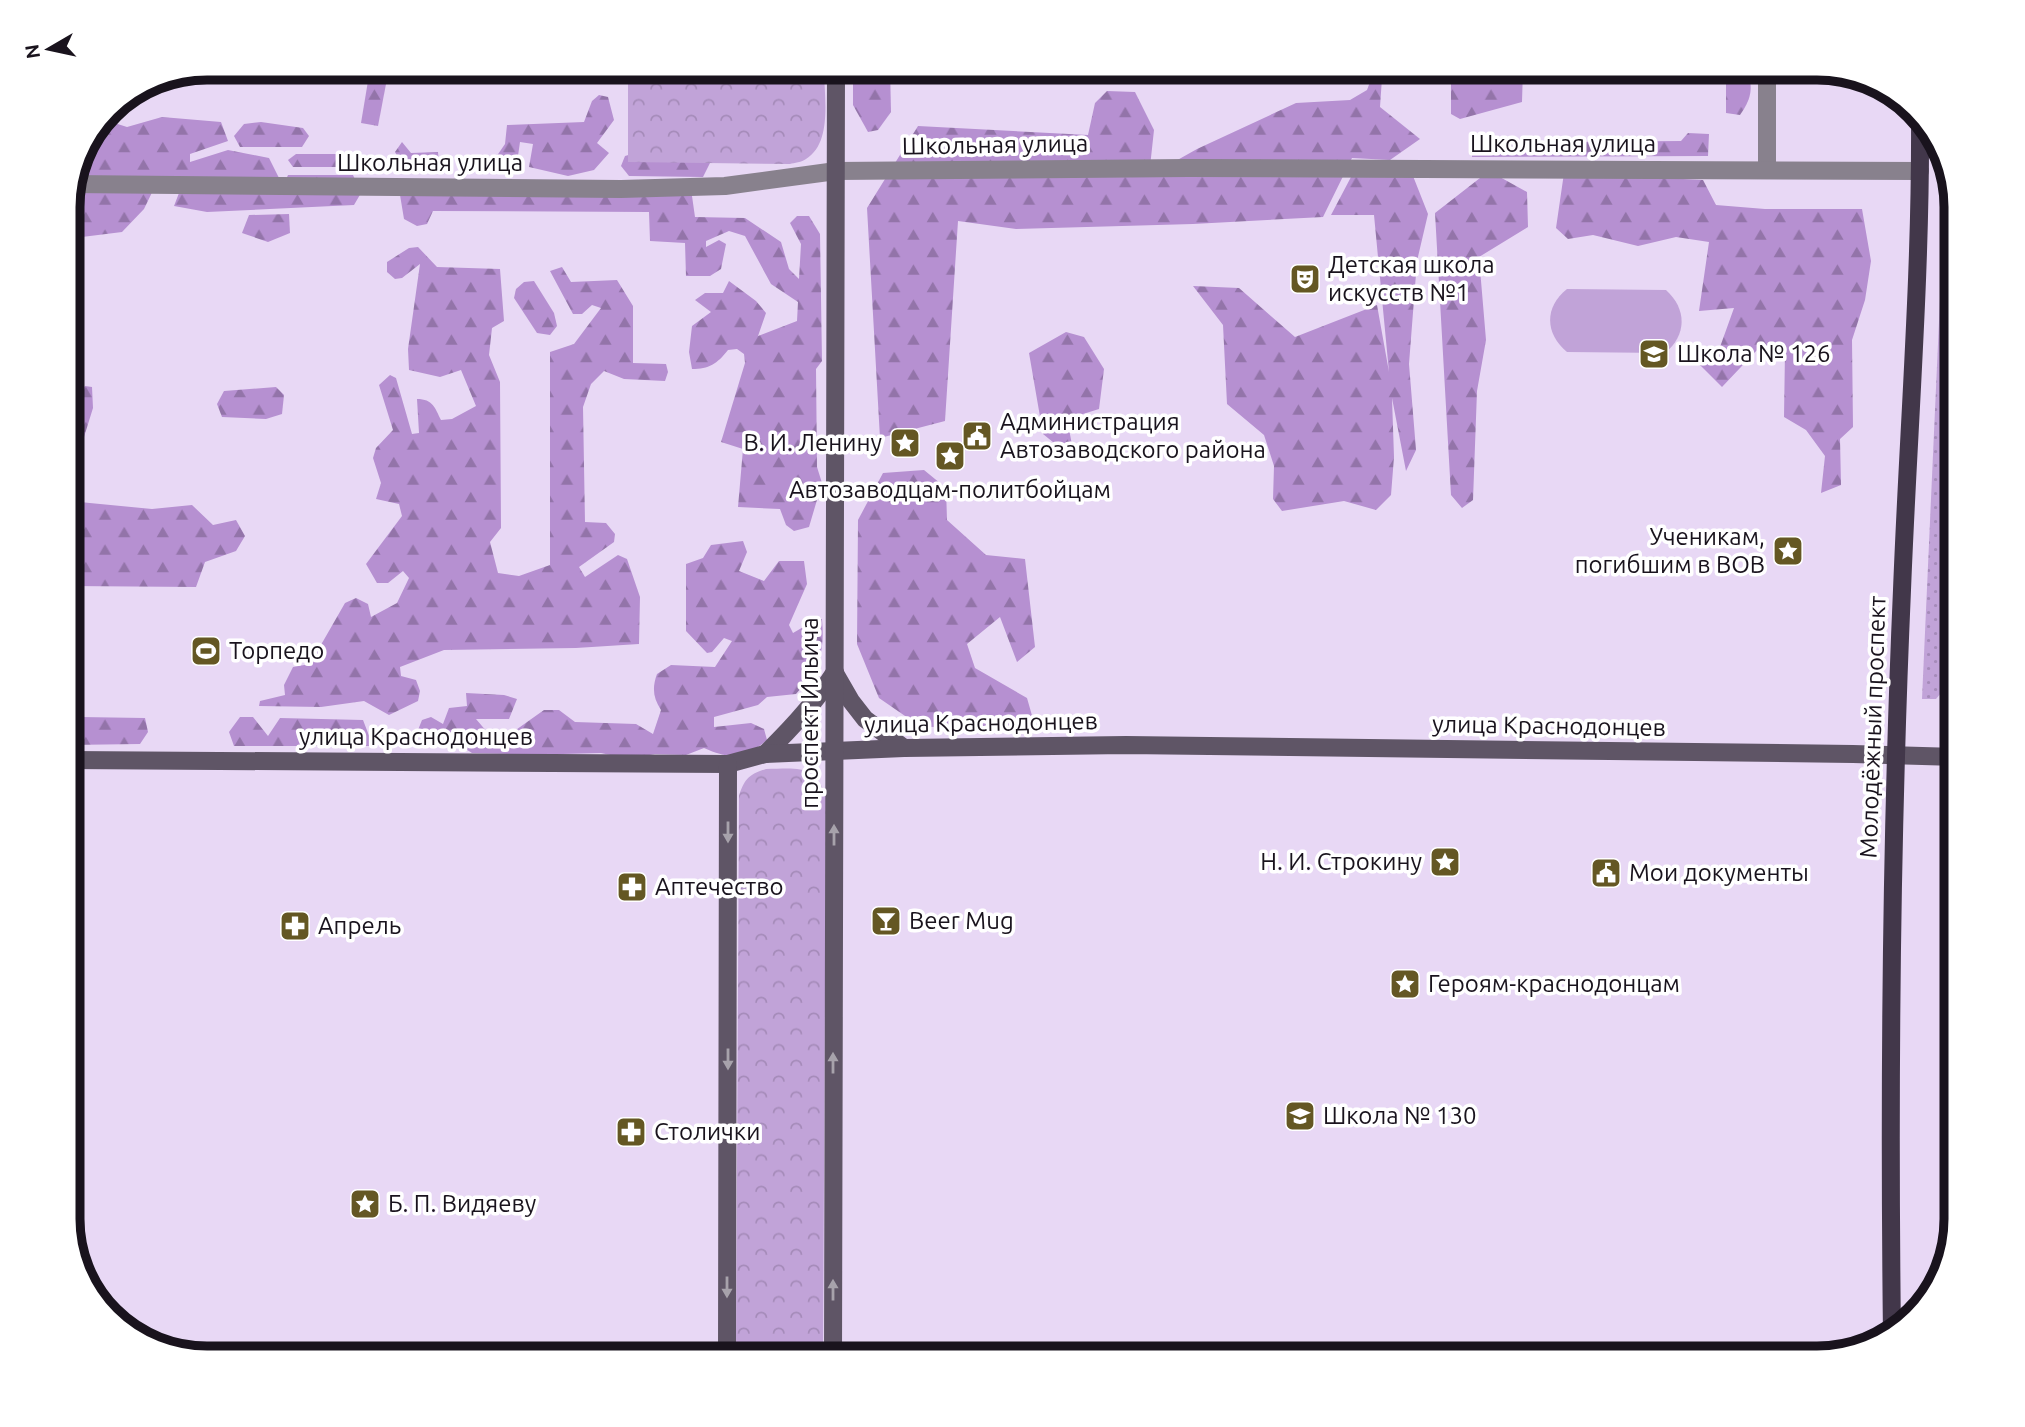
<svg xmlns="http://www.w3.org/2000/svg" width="2025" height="1427" font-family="Ubuntu,sans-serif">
	<defs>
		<pattern id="grass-dots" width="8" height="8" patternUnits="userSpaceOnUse" patternTransform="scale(1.75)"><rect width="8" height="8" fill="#c1a3d8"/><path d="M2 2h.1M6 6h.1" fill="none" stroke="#a58bb9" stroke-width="1.8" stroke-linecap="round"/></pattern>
		<pattern id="forest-firs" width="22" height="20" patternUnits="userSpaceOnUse" patternTransform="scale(1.75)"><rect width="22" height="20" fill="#b690d1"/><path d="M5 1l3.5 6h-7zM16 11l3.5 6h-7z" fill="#9374a9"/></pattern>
		<pattern id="park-crowns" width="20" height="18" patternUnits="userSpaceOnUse" patternTransform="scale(1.75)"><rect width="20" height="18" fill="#c1a3d8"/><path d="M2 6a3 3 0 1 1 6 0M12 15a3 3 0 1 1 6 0" fill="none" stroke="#a58bb9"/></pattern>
	</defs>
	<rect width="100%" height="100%" fill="#e8d8f5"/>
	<g fill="url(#grass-dots)">
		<path d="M 1942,145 L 1957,207 L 1957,258 L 1945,250 L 1943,243 Z"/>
		<path d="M 1957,279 L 1957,674 L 1936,699 L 1922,699 L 1940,299 L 1942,290 Z"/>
	</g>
	<g fill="url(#forest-firs)">
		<path d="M 853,68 L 890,68 L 891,112 L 878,130 L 868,132 L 853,105 Z"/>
		<path d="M 1451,68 L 1523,68 L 1522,102 L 1460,119 L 1451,114 Z"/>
		<path d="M 1726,70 L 1746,71 C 1755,87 1750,101 1740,115 L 1726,113 Z"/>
		<path d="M 1373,74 L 1382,78 L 1380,107 L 1420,139 L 1390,160 L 1352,158 L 1323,217 L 1193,224 L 1016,229 L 958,221 L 945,421 L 880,438 L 867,208 L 918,126 L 1088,135 L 1095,103 L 1107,91 L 1135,92 L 1154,130 L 1149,176 L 1197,149 L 1296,103 L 1350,100 L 1367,90 Z"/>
		<path d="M 368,81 L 386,84 L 378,126 L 361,123 Z"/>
		<path d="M 599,95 L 608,97 L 614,120 L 597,143 L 609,153 L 594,170 L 568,176 L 529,167 L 533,144 L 520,142 L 517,163 L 494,160 L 505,144 L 507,125 L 584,122 L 592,101 Z"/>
		<path d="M 162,117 L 221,122 L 228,141 L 190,154 L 190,162 L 228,150 L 269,158 L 280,180 L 158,180 L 144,209 L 122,232 L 82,237 L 75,264 L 69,274 L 69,198 L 79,154 L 102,119 L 127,127 Z"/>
		<path d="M 261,122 L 303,128 L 309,136 L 302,147 L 240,147 L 234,136 L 244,124 Z"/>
		<path d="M 1688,133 L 1709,134 L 1708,156 L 1472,157 L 1472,141 L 1476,138 L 1535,148 L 1559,142 L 1681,141 Z"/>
		<path d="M 402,142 L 411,153 L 438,152 L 439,163 L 402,165 L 395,152 Z"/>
		<path d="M 642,151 L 713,157 L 703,177 L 629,176 L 621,166 L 625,156 Z"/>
		<path d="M 296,154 L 354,154 L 359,162 L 352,167 L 293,167 L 288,160 Z"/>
		<path d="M 1489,171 L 1527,192 L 1528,227 L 1479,257 L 1486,340 L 1477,391 L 1473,500 L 1462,508 L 1451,495 L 1435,213 Z"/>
		<path d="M 1564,173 L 1703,180 L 1716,205 L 1765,209 L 1862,209 L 1871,261 L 1865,300 L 1852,340 L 1853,427 L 1840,439 L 1841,485 L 1821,493 L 1825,456 L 1806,430 L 1784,417 L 1785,351 L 1758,349 L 1722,387 L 1694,359 L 1720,347 L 1734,308 L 1699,311 L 1709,242 L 1676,237 L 1638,246 L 1593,235 L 1568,239 L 1556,228 Z"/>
		<path d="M 288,175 L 353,175 L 361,193 L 354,205 L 207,212 L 174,206 L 179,193 L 283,186 Z"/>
		<path d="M 1413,176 L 1428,214 L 1417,261 L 1409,364 L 1416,450 L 1406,471 L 1392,398 L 1394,457 L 1391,495 L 1376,510 L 1344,501 L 1282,511 L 1273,499 L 1274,466 L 1264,435 L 1227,404 L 1223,325 L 1193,286 L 1239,288 L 1295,337 L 1377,305 L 1389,372 L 1374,215 L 1331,215 L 1351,177 Z"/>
		<path d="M 691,189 L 695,217 L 745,218 L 781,242 L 789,269 L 799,279 L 801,244 L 790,223 L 797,216 L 809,216 L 820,234 L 822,361 L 816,369 L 817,467 L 822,483 L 809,527 L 794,531 L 786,525 L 780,509 L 738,507 L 743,449 L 721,442 L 745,363 L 744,354 L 737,349 L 728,350 C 717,364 709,369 692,369 L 689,352 L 692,326 L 711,312 L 695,300 L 705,293 L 723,293 L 729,281 L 756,301 L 766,313 L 758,336 L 797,321 L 798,302 L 771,284 L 745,236 L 729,231 L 706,241 L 706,247 L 719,240 L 726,244 L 721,269 L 710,276 L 686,276 L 685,243 L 650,241 L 649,212 L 433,211 L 427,224 L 417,226 L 404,219 L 400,195 Z"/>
		<path d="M 289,214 L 290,233 L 268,242 L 242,233 L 249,215 Z"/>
		<path d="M 418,247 L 437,267 L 500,269 L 504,321 L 492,328 L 489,355 L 500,382 L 501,528 L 490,542 L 498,573 L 519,576 L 550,565 L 550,352 L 574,344 L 601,308 L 592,305 L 582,314 L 573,314 L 550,271 L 562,267 L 571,282 L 617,280 L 633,306 L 633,363 L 666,364 L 668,372 L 665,381 L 624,379 L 604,371 L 591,384 L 583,407 L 585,522 L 606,523 L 615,534 L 614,542 L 579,567 L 585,577 L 618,555 L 627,559 L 640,597 L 639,644 L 576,648 L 444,650 L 400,667 L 401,676 L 416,680 L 420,691 L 418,701 L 389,715 L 364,701 L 321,707 L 259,706 L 260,701 L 285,695 L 284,685 L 293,667 L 310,664 L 345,603 L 356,598 L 368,604 L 371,617 L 397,603 L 409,578 L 403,571 L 388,583 L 377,583 L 366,564 L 402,516 L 399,504 L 376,499 L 381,483 L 373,458 L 376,448 L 393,430 L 379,385 L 390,375 L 396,378 L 412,434 L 419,433 L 417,399 C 433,399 435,408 441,420 L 452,419 L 476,406 L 461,370 L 440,377 L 409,370 L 408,349 L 420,264 L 402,278 L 395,279 L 387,272 L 387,262 L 409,248 Z"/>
		<path d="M 534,281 L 554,313 L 557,326 L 550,335 L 537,333 L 514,298 L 516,289 L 524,282 Z"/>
		<path d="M 1066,332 L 1084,337 L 1104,369 L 1099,409 L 1067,419 L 1075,460 L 1043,434 L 1029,353 Z"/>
		<path d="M 85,386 L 92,387 L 93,408 L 75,466 L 69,472 L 69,396 L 77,396 Z"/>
		<path d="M 276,387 L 284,395 L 282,414 L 266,419 L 222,417 L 217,404 L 224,391 Z"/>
		<path d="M 924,470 L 946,488 L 947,520 L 986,555 L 1025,559 L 1035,647 L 1017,662 L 1000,617 L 967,644 L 975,668 L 1027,698 L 1035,726 L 921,727 L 879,698 L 857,644 L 858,520 L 883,473 Z"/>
		<path d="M 69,501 L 152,509 L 192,505 L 213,525 L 236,520 L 245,536 L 236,551 L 205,562 L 196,587 L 69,586 Z"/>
		<path d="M 743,541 L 747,552 L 739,571 L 764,581 L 779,561 L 804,561 L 807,584 L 789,625 L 793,633 L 817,619 L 822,619 C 825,654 819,668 796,694 L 767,697 L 758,705 L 714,717 L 714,727 L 751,723 L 764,729 L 767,740 C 744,759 731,760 704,748 L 686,755 L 655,754 L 629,759 L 601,753 L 563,754 L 521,760 L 507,754 L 472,753 L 444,735 L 438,740 L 425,741 L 418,730 L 422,720 L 431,717 L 443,724 L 449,708 L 467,706 L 466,693 L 504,695 L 517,699 L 509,719 L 476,719 L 499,746 L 503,739 L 544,710 L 559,710 L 575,722 L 636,724 L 653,734 L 661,710 C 653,698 652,688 657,674 L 671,665 L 715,667 L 732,641 L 724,638 L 712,652 L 707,653 L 686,631 L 686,564 L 703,558 L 711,545 Z"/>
		<path d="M 69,680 L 81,684 L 80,717 L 145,718 L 148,732 L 140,744 L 69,745 Z"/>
		<path d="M 240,717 L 253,717 L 268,736 L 280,718 L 363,720 L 373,746 L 234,746 L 229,732 Z"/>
	</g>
	<g fill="url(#park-crowns)">
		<path d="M 628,68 L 824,68 C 824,95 833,143 806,159 C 802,162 794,163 790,164 L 628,162 Z"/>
		<path d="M 766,769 C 796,769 817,763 826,798 L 823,1359 L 736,1359 L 739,796 C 744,780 749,774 766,769 Z"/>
	</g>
	<path fill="#c1a3d8" d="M 1567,289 L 1666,290 C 1687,309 1687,335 1665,353 L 1567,352 C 1545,334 1544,307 1567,289 Z"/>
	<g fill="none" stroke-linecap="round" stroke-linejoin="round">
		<g stroke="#88818d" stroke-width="18">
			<path d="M 1767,170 L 1767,68"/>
			<path d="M 72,184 L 621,189 L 725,186 L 836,171 L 1188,168 L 1920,171"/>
		</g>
		<g stroke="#5f5566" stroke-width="18">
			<path d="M 836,675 L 851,701 L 865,719 L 904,748"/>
			<path d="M 765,754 C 792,728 815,703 835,672"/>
			<path d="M 69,760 L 728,764 L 765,754 L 904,748 L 1126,745 L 1853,754 L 1957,757"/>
			<path d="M 727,1359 L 728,764"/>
			<path d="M 833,1359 L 836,68"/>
		</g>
		<path stroke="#42374a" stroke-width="18" d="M 1892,1336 C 1889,1087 1891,839 1902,590 C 1908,434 1921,277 1920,120"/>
	</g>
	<defs><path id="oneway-solid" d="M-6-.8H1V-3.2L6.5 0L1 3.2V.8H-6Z" transform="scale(1.75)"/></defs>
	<g fill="#a7a2ab">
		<use href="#oneway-solid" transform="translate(728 832) rotate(90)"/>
		<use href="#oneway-solid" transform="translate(834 835) rotate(-90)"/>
		<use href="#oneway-solid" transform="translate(728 1059) rotate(90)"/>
		<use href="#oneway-solid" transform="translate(833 1063) rotate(-90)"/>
		<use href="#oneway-solid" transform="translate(727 1287) rotate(90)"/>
		<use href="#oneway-solid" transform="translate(833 1290) rotate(-90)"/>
	</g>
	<defs>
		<g id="theatre-square" transform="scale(1.575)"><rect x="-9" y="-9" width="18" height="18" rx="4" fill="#645723" stroke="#fff"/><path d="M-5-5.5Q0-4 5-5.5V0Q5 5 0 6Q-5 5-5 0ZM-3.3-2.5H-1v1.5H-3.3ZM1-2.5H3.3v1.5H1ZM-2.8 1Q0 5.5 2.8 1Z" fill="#fff"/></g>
		<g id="school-square" transform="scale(1.575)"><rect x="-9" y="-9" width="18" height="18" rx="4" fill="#645723" stroke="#fff"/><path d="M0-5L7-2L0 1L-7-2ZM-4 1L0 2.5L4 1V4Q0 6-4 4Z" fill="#fff"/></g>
		<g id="civic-square" transform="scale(1.575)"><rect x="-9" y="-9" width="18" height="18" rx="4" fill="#645723" stroke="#fff"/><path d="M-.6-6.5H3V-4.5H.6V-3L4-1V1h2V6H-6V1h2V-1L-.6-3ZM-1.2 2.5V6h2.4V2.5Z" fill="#fff"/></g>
		<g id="sight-square" transform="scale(1.575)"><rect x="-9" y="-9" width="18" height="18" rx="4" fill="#645723" stroke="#fff"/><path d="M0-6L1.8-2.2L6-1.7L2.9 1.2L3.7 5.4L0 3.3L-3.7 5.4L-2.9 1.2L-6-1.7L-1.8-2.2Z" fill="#fff"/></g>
		<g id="stadium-square" transform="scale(1.575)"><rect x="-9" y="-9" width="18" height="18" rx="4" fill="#645723" stroke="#fff"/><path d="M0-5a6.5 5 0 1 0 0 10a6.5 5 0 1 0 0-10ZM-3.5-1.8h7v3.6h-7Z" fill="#fff"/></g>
		<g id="pharmacy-square" transform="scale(1.575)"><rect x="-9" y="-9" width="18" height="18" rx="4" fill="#645723" stroke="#fff"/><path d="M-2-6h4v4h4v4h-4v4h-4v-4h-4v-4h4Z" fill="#fff"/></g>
		<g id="bar-square" transform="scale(1.575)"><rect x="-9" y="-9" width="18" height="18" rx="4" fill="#645723" stroke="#fff"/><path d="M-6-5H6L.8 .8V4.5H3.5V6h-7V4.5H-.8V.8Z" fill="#fff"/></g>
	</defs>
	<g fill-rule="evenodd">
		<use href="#theatre-square" x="1305" y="279"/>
		<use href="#school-square" x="1654" y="354"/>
		<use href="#civic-square" x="977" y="436"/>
		<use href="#sight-square" x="905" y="443"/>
		<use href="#sight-square" x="950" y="456"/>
		<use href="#sight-square" x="1788" y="551"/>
		<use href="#stadium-square" x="206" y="651"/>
		<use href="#sight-square" x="1445" y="862"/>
		<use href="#civic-square" x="1606" y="873"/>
		<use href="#pharmacy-square" x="632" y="887"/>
		<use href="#bar-square" x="886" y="921"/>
		<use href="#pharmacy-square" x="295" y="926"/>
		<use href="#sight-square" x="1405" y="984"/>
		<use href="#school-square" x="1300" y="1116"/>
		<use href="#pharmacy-square" x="631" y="1132"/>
		<use href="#sight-square" x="365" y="1204"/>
	</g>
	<g text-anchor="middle" stroke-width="7" stroke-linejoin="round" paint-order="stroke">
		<g font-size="24" fill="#19131d" stroke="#fff">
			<text x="1563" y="152">Школьная улица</text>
			<text transform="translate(995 145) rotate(-1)" y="8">Школьная улица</text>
			<text x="430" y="171">Школьная улица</text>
			<text transform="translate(810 713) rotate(-90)" y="8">проспект Ильича</text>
			<text transform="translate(981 723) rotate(-1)" y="8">улица Краснодонцев</text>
			<text transform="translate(1549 726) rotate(1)" y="8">улица Краснодонцев</text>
			<text transform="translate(1873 727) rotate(-88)" y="8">Молодёжный проспект</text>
			<text x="416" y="745">улица Краснодонцев</text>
		</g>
		<g font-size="24" fill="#19131d" stroke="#fff" text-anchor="start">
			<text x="1328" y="273">Детская школа<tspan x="1328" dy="28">искусств №1</tspan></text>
			<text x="1677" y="362">Школа № 126</text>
			<text x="1000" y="430">Администрация<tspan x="1000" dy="28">Автозаводского района</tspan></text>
			<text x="882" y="451" text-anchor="end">В. И. Ленину</text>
			<text x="950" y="498" text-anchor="middle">Автозаводцам-политбойцам</text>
			<text x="1765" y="545" text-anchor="end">Ученикам,<tspan x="1765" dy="28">погибшим в ВОВ</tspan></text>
			<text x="229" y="659">Торпедо</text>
			<text x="1422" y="870" text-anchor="end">Н. И. Строкину</text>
			<text x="1629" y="881">Мои документы</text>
			<text x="655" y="895">Аптечество</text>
			<text x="909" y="929">Beer Mug</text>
			<text x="318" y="934">Апрель</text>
			<text x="1428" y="992">Героям-краснодонцам</text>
			<text x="1323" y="1124">Школа № 130</text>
			<text x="654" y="1140">Столички</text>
			<text x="388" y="1212">Б. П. Видяеву</text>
		</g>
	</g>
	<path d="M0 0H2025V1427H0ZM207 80H1817A127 127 0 0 1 1944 207V1219A127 127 0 0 1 1817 1346H207A127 127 0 0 1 80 1219V207A127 127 0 0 1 207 80Z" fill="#fff" fill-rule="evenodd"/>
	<path fill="none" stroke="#19131d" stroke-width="9" d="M207 80H1817A127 127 0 0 1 1944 207V1219A127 127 0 0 1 1817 1346H207A127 127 0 0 1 80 1219V207A127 127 0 0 1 207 80Z"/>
	<g transform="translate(49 49) rotate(261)" stroke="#ffffff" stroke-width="5" paint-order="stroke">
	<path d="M0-5L12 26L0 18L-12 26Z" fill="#19131d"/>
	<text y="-10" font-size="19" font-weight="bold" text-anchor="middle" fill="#19131d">N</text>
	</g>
</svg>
